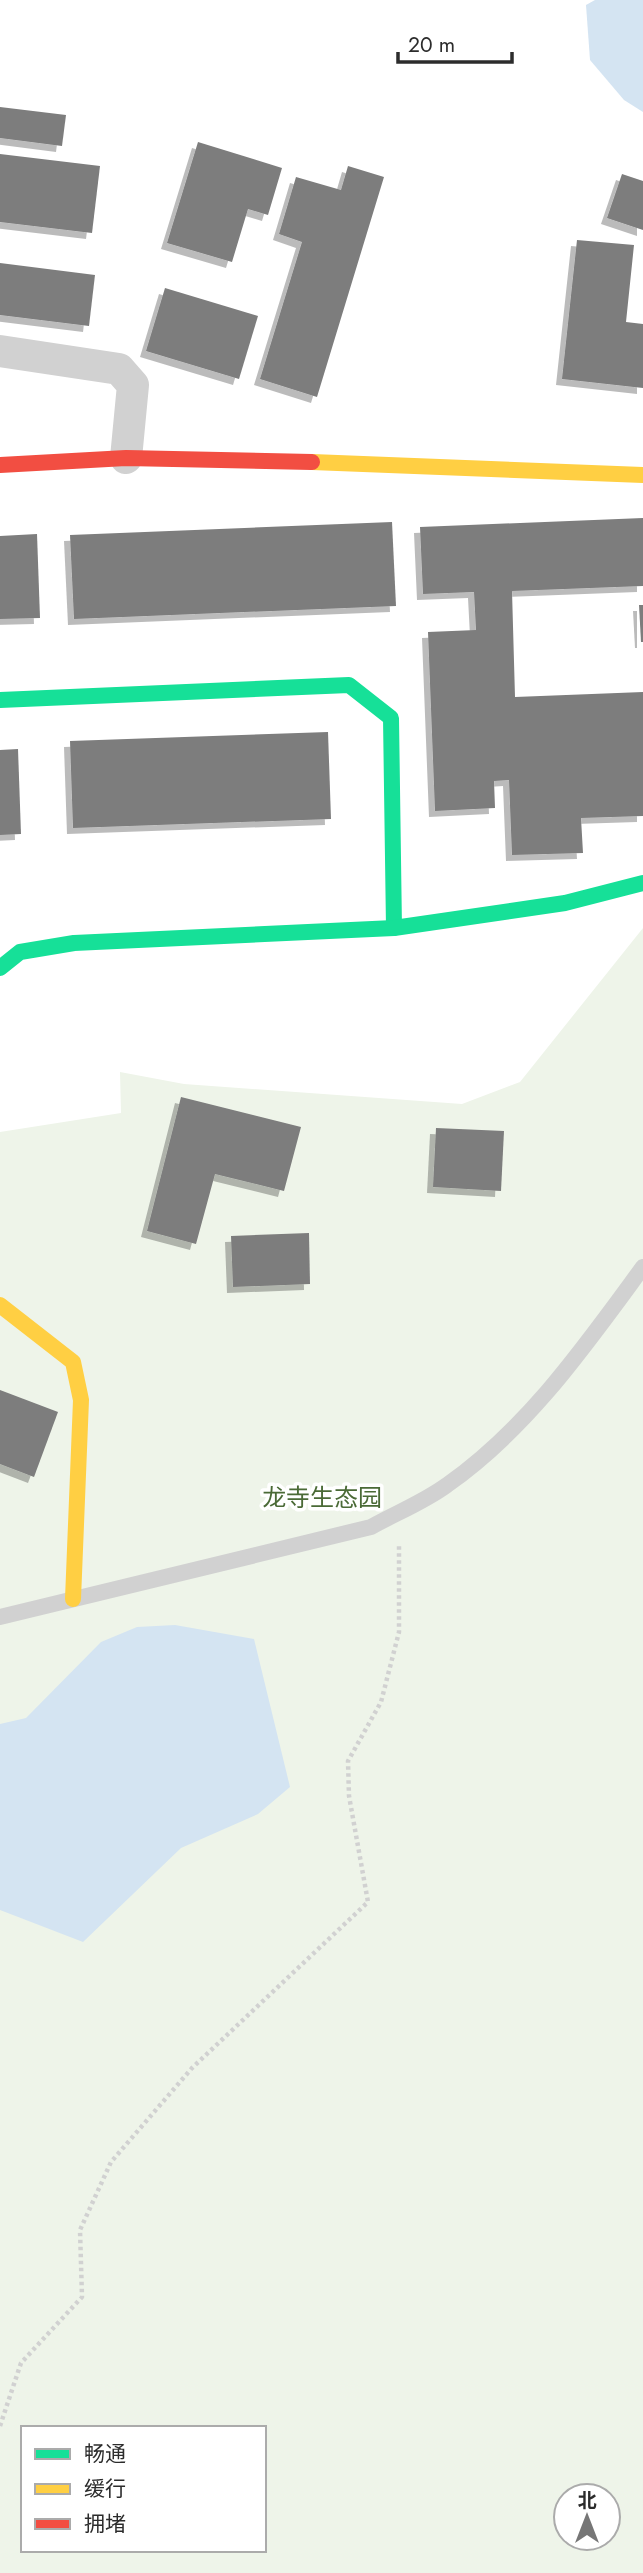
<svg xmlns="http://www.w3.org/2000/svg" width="643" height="2573" font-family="Jost,'Noto Sans SC',sans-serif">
	<defs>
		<filter id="shadow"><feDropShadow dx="-6" dy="6" stdDeviation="0" flood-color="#0004"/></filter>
	</defs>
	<rect width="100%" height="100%" fill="#fff"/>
	<path fill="#eef4e9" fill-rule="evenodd" d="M 643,928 L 643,2573 L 0,2573 L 0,1132 L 121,1113 L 120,1072 L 184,1084 L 462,1104 L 520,1082 ZM 23,2428 L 264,2428 L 264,2550 L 23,2550 ZM 566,2496 L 608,2496 L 608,2538 L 566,2538 Z"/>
	<g fill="#d4e4f2">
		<path d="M 595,0 L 643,0 L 643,112 L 624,100 L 590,60 L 586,5 Z"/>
		<path d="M 175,1625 L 254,1639 L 290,1787 L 258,1814 L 181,1848 L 83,1942 L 0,1910 L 0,1724 L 26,1718 L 101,1642 L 137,1627 Z"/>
	</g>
	<g fill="#7d7d7d" filter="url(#shadow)">
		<path d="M 0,107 L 66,115 L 62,146 L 0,138 Z"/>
		<path d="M 198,142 L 282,168 L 268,215 L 248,209 L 232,262 L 167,243 Z"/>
		<path d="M 0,154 L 100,166 L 92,233 L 0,222 Z"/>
		<path d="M 348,166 L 384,177 L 317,397 L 260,379 L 302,242 L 279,234 L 296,177 L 341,190 Z"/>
		<path d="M 622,174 L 643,181 L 643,230 L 607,218 Z"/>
		<path d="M 577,240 L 634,245 L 626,322 L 643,324 L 643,388 L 562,379 Z"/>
		<path d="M 0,263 L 95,275 L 89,326 L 0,315 Z"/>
		<path d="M 165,288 L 258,316 L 239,379 L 146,351 Z"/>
		<path d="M 643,518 L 643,586 L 512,591 L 515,697 L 643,692 L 643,816 L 581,818 L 583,853 L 512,855 L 509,780 L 494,781 L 495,808 L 435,811 L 428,632 L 476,630 L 474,592 L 423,594 L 420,527 Z"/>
		<path d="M 392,522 L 396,606 L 74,619 L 70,535 Z"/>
		<path d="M 37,534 L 40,618 L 0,619 L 0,536 Z"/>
		<path d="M 639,605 L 643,605 L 643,642 L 641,642 Z"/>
		<path d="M 328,732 L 331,819 L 73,828 L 70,741 Z"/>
		<path d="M 18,749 L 21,834 L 0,835 L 0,750 Z"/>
		<path d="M 181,1097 L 301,1127 L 284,1191 L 215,1174 L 196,1244 L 147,1231 Z"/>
		<path d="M 436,1128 L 504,1131 L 501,1191 L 433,1187 Z"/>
		<path d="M 309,1233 L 310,1284 L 233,1287 L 231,1236 Z"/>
		<path d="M 0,1390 L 58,1412 L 34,1477 L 0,1464 Z"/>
	</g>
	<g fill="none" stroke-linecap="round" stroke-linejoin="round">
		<path stroke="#d1d1d1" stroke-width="4.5" stroke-dasharray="3.5 3.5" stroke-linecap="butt" d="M 0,2426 L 21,2363 L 82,2297 L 80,2230 L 111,2162 L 192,2068 L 368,1902 L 349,1796 L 348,1761 L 381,1702 L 399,1632 L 399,1544"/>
		<path stroke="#d1d1d1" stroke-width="16" d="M 0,1617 L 371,1527 C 396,1513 424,1502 447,1485 C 528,1428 585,1346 643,1267"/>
		<path stroke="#d1d1d1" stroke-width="32" d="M 0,351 L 119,369 L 133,385 L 126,458"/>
		<g stroke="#16e098" stroke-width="16">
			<path d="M 0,700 L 349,685 L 391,718 L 394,928"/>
			<path d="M 0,968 L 20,952 L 74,943 L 394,928 L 565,903 L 643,883"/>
		</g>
		<g stroke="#ffcf43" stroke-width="16">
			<path d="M 312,462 L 643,475"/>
			<path d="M 0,1305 L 73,1362 L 81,1400 L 73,1599"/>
		</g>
		<path stroke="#f24e42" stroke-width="16" d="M 0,465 L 126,458 L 312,462"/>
	</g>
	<g text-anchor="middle" stroke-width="7" stroke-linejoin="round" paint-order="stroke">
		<g font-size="24" fill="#4a6a36" stroke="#fff">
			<text x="322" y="1506">龙寺生态园</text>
		</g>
	</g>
	<rect x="21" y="2426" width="245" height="126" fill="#ffffff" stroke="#ababab" stroke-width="2"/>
	<rect x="35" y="2449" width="35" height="10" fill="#16e098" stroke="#ababab" stroke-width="2"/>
	<text x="84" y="2461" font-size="21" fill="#2c2c2c">畅通</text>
	<rect x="35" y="2484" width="35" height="10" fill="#ffcf43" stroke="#ababab" stroke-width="2"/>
	<text x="84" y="2496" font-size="21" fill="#2c2c2c">缓行</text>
	<rect x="35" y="2519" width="35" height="10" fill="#f24e42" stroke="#ababab" stroke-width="2"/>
	<text x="84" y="2531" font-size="21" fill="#2c2c2c">拥堵</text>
	<g transform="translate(587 2517)"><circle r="33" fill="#ffffff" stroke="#ababab" stroke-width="2"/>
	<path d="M0-5L12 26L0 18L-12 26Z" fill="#767676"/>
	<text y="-10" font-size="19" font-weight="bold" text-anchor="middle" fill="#2c2c2c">北</text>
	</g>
	<path d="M398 52v10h114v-10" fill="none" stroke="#2c2c2c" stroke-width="3.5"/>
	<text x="408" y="52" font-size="21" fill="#2c2c2c" stroke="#ffffff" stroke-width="5" paint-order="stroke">20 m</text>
</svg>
